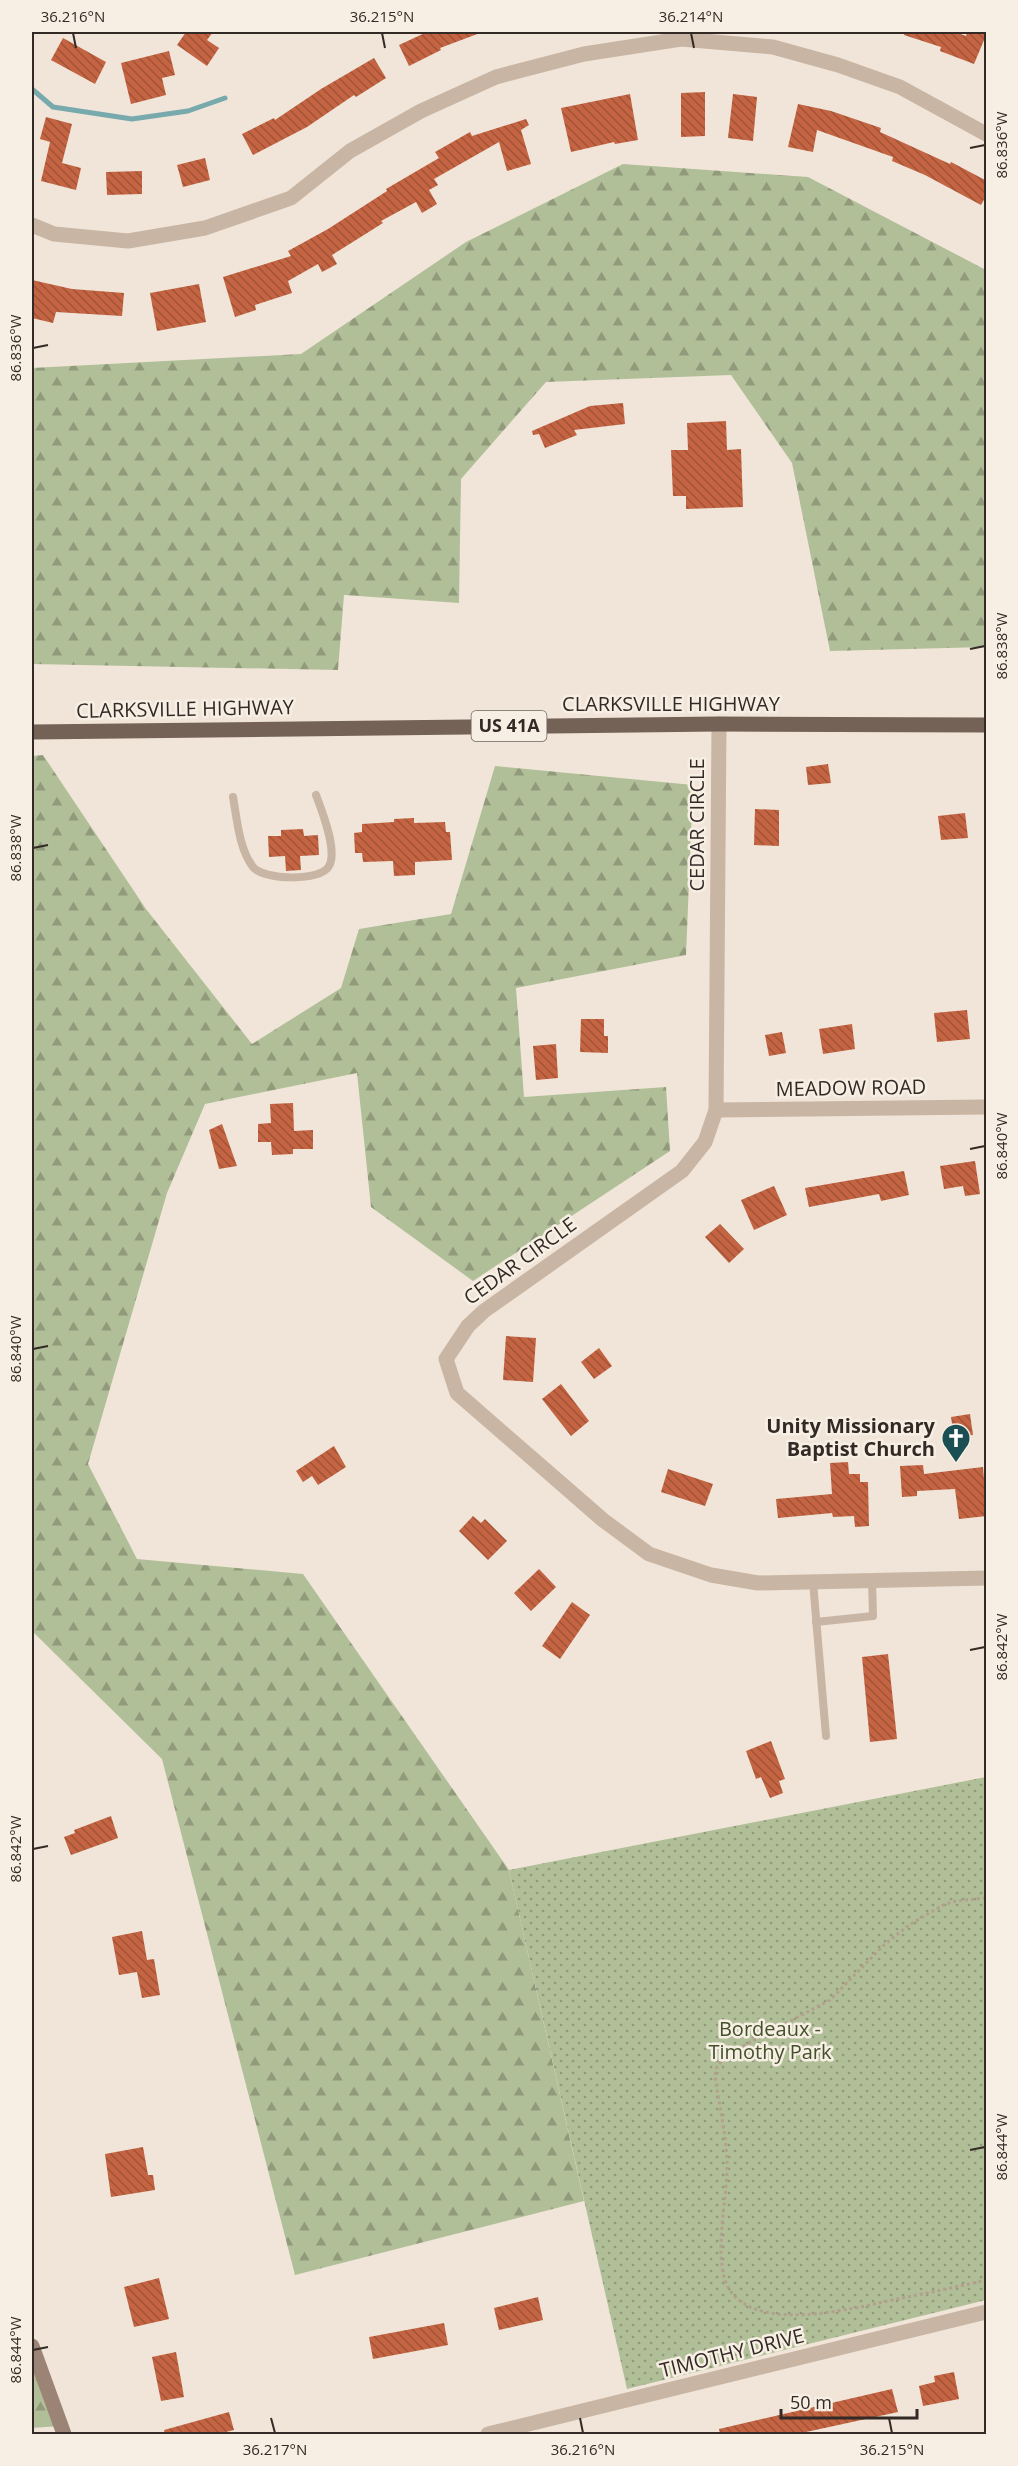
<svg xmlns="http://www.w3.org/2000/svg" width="1018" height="2466" font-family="'Open Sans',sans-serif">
	<defs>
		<pattern id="forest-firs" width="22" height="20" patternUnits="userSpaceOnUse" patternTransform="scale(1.5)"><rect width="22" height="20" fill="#b1bf98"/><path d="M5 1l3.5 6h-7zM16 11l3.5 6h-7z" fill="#919b7c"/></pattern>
		<pattern id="park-dots" width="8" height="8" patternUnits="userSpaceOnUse" patternTransform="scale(1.5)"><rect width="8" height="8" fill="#b1bf98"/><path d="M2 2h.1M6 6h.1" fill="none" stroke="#919b7c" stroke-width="1.8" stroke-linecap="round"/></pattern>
		<pattern id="building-back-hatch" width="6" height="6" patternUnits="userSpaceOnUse" patternTransform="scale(1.5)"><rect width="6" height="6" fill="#c46442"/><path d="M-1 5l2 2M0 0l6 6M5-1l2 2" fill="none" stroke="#a05337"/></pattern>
	</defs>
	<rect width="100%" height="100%" fill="#f0e5d8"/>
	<g fill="url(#forest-firs)">
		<path d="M 623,164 L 808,177 L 986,270 L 986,647 L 830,651 L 792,463 L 731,375 L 546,382 L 461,479 L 459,603 L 344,595 L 338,670 L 32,664 L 32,368 L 301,354 L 466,242 Z"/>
		<path d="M 43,755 L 146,909 L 252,1044 L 341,988 L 359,929 L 451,914 L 495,766 L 693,785 L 686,955 L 516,988 L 524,1097 L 666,1087 L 670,1151 L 473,1281 L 371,1207 L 357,1073 L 205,1104 L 167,1193 L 88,1464 L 137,1559 L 303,1574 L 509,1870 L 584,2201 L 295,2275 L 162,1759 L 32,1631 L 32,756 Z"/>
		<path d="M 32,2346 L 61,2426 L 32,2428 Z"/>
	</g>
	<path fill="url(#park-dots)" d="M 986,1777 L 986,2300 L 627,2389 L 509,1870 Z"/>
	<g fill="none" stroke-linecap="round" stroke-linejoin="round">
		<path stroke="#77a9ad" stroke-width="5" d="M 32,89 L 53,107 L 132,119 L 188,111 L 225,98"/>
	</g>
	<g fill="url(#building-back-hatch)">
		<path d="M 186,32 L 213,32 L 207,40 L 219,48 L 207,66 L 177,45 Z"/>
		<path d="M 427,32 L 480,32 L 480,33 L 440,48 L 441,50 L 409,66 L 399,45 Z"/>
		<path d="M 904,32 L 955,32 L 966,36 L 967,32 L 987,33 L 974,64 L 940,51 L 941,47 L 904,35 Z"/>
		<path d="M 63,38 L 106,62 L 95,84 L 51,60 Z"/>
		<path d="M 169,51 L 175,75 L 162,78 L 166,95 L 131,104 L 121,63 Z"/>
		<path d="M 374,58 L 386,78 L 356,97 L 354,95 L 307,127 L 253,155 L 242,134 L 274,118 L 275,120 L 321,89 Z"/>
		<path d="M 705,92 L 705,136 L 681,137 L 681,93 Z"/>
		<path d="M 630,94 L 638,140 L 615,144 L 614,142 L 571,152 L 561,108 Z"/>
		<path d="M 733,94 L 757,97 L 753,141 L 728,138 Z"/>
		<path d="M 798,104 L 831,111 L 881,128 L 880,132 L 950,164 L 951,162 L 987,181 L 987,194 L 981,205 L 925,175 L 892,161 L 893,157 L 817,130 L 813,152 L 788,147 Z"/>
		<path d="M 46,117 L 72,124 L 62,163 L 81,168 L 76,190 L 41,181 L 50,142 L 40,139 Z"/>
		<path d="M 526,119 L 529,125 L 521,130 L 531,164 L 507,171 L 499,142 L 434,179 L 438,185 L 429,190 L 437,204 L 422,213 L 416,202 L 381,221 L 383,223 L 332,255 L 337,264 L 322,272 L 318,264 L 288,281 L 292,293 L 255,305 L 256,310 L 235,317 L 223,277 L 291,256 L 288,251 L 328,229 L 387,191 L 386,189 L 439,158 L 435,152 L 470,132 L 472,136 Z"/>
		<path d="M 205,158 L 210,180 L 183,187 L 177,165 Z"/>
		<path d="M 142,171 L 142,194 L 107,195 L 106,172 Z"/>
		<path d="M 32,280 L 72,289 L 124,293 L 122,316 L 56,312 L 53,323 L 32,318 Z"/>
		<path d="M 199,284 L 206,322 L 157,331 L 150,293 Z"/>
		<path d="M 623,403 L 625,424 L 574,430 L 577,435 L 545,448 L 539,434 L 533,435 L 532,431 L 590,406 Z"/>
		<path d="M 726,421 L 727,450 L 741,449 L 743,507 L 686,509 L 686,496 L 673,496 L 671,450 L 688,450 L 687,423 Z"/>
		<path d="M 828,764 L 831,783 L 808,785 L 806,767 Z"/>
		<path d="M 755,809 L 779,810 L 779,846 L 754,845 Z"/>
		<path d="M 965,813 L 968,838 L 941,840 L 938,816 Z"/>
		<path d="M 414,818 L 414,823 L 445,822 L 446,832 L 450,832 L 452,860 L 415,862 L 415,875 L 394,876 L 393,861 L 363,862 L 362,853 L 355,853 L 354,833 L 362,832 L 362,824 L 394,822 L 394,819 Z"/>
		<path d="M 303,829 L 304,836 L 318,835 L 319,855 L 300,856 L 301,870 L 286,871 L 285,856 L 269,857 L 268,836 L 281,836 L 281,830 Z"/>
		<path d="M 967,1010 L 970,1039 L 937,1042 L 934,1013 Z"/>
		<path d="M 581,1019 L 604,1019 L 604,1036 L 608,1036 L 608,1053 L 580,1052 Z"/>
		<path d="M 852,1024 L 855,1049 L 823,1054 L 819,1029 Z"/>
		<path d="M 782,1032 L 786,1053 L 769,1056 L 765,1035 Z"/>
		<path d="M 556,1044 L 558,1078 L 536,1080 L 533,1046 Z"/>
		<path d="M 293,1103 L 294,1131 L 313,1130 L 313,1149 L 293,1149 L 293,1154 L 272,1155 L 271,1142 L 258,1142 L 258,1124 L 271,1123 L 270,1104 Z"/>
		<path d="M 222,1124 L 237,1166 L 219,1169 L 209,1130 Z"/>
		<path d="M 975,1161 L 980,1194 L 965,1196 L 963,1186 L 944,1189 L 940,1166 Z"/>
		<path d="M 904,1171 L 909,1195 L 881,1201 L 879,1194 L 809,1207 L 805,1188 Z"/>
		<path d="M 774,1186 L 787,1215 L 754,1230 L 741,1200 Z"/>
		<path d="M 720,1224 L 744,1249 L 729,1263 L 705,1237 Z"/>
		<path d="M 506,1336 L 536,1338 L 533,1382 L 503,1380 Z"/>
		<path d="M 599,1348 L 612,1366 L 594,1379 L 581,1362 Z"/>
		<path d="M 561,1384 L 589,1421 L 571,1436 L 542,1399 Z"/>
		<path d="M 970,1414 L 973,1435 L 954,1437 L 951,1417 Z"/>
		<path d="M 334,1446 L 346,1467 L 318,1485 L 312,1476 L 303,1482 L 296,1471 Z"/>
		<path d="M 848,1462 L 849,1474 L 860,1474 L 860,1482 L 868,1482 L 869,1526 L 855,1527 L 854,1516 L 833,1517 L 832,1513 L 778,1518 L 776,1499 L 832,1494 L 830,1463 Z"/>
		<path d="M 923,1465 L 924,1474 L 983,1467 L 987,1516 L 959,1519 L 955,1489 L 917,1491 L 917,1496 L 902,1497 L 900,1466 Z"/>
		<path d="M 668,1469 L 713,1484 L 705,1506 L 661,1492 Z"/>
		<path d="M 473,1516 L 481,1523 L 485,1519 L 507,1541 L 488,1560 L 459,1531 Z"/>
		<path d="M 539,1569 L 556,1587 L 531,1611 L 514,1593 Z"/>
		<path d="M 572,1602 L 590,1615 L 560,1659 L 542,1646 Z"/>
		<path d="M 888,1654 L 897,1739 L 870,1742 L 862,1657 Z"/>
		<path d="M 771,1741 L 785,1779 L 779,1781 L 783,1793 L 770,1798 L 761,1777 L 756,1779 L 746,1751 Z"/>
		<path d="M 111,1816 L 118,1838 L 71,1855 L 64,1837 L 75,1833 L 74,1830 Z"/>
		<path d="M 142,1931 L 147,1960 L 154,1959 L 160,1995 L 142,1998 L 137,1972 L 119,1975 L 112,1937 Z"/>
		<path d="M 143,2147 L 148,2175 L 153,2175 L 155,2190 L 111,2197 L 105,2154 Z"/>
		<path d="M 159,2278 L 169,2319 L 134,2327 L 124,2287 Z"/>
		<path d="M 538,2297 L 543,2320 L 499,2330 L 494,2308 Z"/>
		<path d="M 444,2323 L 448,2345 L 373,2359 L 369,2337 Z"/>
		<path d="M 176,2352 L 184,2397 L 161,2401 L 152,2357 Z"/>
		<path d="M 954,2372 L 959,2399 L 923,2406 L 919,2386 L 935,2382 L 934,2376 Z"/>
		<path d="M 892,2389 L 898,2412 L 797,2434 L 720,2434 L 719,2429 Z"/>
		<path d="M 229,2412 L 234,2430 L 218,2434 L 165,2434 L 164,2430 Z"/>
	</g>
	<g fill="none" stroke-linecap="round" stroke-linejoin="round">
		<path stroke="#b39f8e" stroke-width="3" stroke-dasharray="3 3" stroke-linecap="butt" d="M 986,1898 L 956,1901 L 943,1905 L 909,1925 L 884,1945 L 830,2000 L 726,2055 L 717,2067 L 715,2076 C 719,2106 727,2136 727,2166 C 727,2200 715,2248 725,2280 C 745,2338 855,2308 897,2299 C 927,2293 957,2287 986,2280"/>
		<g stroke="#c8b5a4" stroke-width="8">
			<path d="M 233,797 C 237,819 239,849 253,867 C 263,880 321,882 329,866 C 338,851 322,811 316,795"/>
			<path d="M 813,1582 L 826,1736"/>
			<path d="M 816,1622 L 873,1616 L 872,1580"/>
		</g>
		<g stroke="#c8b5a4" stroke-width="15">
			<path d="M 32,225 L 54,234 L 128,241 L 205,228 L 291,198 L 350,151 L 421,111 L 496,77 L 584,54 L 681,39 L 773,47 L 838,65 L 900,87 L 986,134"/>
			<path d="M 719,724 L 716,1110 L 705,1142 L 682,1171 L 484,1311 L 468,1326 L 446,1359 L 457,1393 L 603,1520 L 649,1554 L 711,1575 L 758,1583 L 986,1578"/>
			<path d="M 716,1110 L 986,1107"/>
			<path d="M 488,2434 L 986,2312"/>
		</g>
		<path stroke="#9b8476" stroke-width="15" d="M 32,2346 L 64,2434"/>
		<path stroke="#756257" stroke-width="15" d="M 32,732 L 719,724 L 986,725"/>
	</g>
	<path fill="none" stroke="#332a26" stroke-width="2" d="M 73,33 L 76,48M 382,33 L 385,48M 691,33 L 694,48M 970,148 L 985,145M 33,348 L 48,345M 970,649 L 985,646M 33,848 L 48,845M 970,1149 L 985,1146M 33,1349 L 48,1346M 970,1650 L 985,1647M 33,1849 L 48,1846M 970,2150 L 985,2147M 33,2350 L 48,2347M 271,2418 L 275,2433M 580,2418 L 583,2433M 889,2418 L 892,2433"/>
	<defs>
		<g id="church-pin" transform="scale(1.5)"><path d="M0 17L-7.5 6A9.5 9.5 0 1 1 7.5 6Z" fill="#1c4f54" stroke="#f8efe4"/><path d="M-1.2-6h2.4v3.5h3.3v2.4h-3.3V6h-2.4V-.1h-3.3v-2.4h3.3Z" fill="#fff"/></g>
	</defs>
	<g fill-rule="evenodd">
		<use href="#church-pin" x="956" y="1438"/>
	</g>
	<g text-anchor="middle" stroke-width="5" stroke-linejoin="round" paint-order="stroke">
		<rect fill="#f8efe4" stroke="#6e655f" stroke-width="1.5" x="471.5" y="711" width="75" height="30" rx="4.5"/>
		<g font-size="18" font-weight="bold" fill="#332a26">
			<text x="509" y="732">US 41A</text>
		</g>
		<g font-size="20" fill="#332a26" stroke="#f8efe4">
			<text x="671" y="711">CLARKSVILLE HIGHWAY</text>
			<text transform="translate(185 709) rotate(-1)" y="7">CLARKSVILLE HIGHWAY</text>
			<text transform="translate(697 825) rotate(-90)" y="7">CEDAR CIRCLE</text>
			<text transform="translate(851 1088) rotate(-1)" y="7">MEADOW ROAD</text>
			<text transform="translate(520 1261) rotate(-36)" y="7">CEDAR CIRCLE</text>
			<text transform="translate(732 2353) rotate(-14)" y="7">TIMOTHY DRIVE</text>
		</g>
		<g font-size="20" font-weight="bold" fill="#332a26" stroke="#f8efe4" text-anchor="end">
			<text x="935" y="1433">Unity Missionary<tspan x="935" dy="23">Baptist Church</tspan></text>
		</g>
		<g font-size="20" fill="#42512a" stroke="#f8efe4">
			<text x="770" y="2036">Bordeaux -<tspan x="770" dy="23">Timothy Park</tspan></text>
		</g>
	</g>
	<rect width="1018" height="2466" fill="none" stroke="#f8efe4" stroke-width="66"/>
	<path d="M781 2409v9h136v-9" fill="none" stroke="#332a26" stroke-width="3"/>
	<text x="790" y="2409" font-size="18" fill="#332a26" stroke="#f8efe4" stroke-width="4.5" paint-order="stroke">50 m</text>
	<rect x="33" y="33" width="952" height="2400" fill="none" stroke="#332a26" stroke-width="2"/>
	<g font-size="15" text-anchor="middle" fill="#332a26">
		<text x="73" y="22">36.216°N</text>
		<text x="382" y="22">36.215°N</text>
		<text x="691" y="22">36.214°N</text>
		<text transform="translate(1002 145) rotate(-90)" y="5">86.836°W</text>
		<text transform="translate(16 348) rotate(-90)" y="5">86.836°W</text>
		<text transform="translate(1002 646) rotate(-90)" y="5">86.838°W</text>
		<text transform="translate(16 848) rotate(-90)" y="5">86.838°W</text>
		<text transform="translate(1002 1146) rotate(-90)" y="5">86.840°W</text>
		<text transform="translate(16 1349) rotate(-90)" y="5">86.840°W</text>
		<text transform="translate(1002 1647) rotate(-90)" y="5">86.842°W</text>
		<text transform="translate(16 1849) rotate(-90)" y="5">86.842°W</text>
		<text transform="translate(1002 2147) rotate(-90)" y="5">86.844°W</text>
		<text transform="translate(16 2350) rotate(-90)" y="5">86.844°W</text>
		<text x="275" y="2455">36.217°N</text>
		<text x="583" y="2455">36.216°N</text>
		<text x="892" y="2455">36.215°N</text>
	</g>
</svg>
